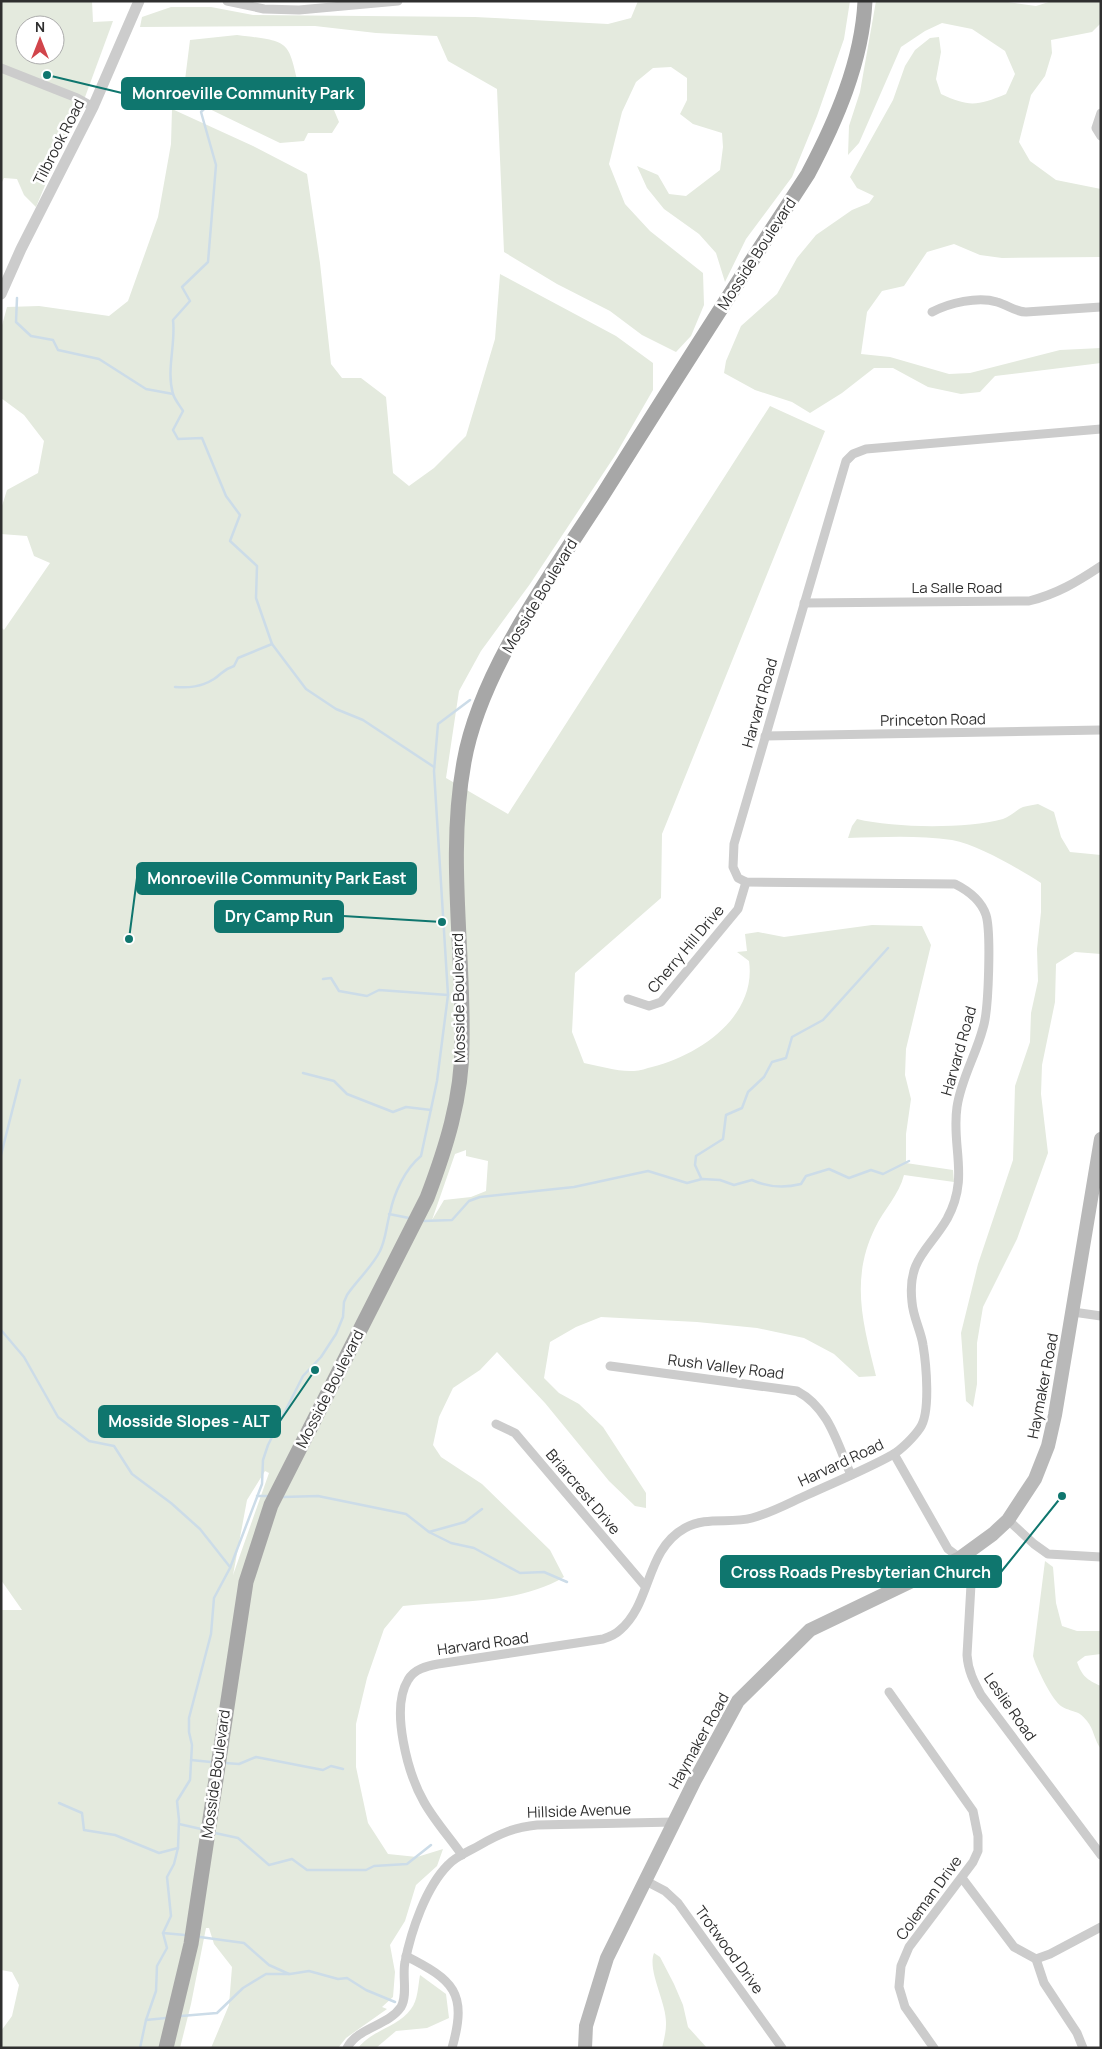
<svg xmlns="http://www.w3.org/2000/svg" width="1102" height="2049" font-family="Manrope,sans-serif">
	<rect width="100%" height="100%" fill="#fff"/>
	<g fill="#e4eade" fill-rule="evenodd">
		<path d="M 1,1 L 92,1 L 93,22 L 113,21 L 74,127 L 65,124 L 67,133 L 36,207 L 24,195 L 17,179 L 4,178 L 1,184 ZM 25,25 L 55,25 L 55,55 L 25,55 Z"/>
		<path d="M 638,1 L 850,1 L 844,39 L 817,116 L 792,177 L 746,239 L 725,282 L 716,253 L 699,234 L 664,209 L 647,188 L 637,166 L 658,175 L 669,194 L 686,196 L 720,170 L 723,147 L 722,133 L 693,124 L 680,114 L 687,100 L 687,78 L 671,67 L 653,68 L 636,82 L 622,112 L 609,164 L 625,204 L 650,231 L 703,273 L 704,305 L 691,336 L 676,352 L 642,335 L 610,311 L 557,284 L 504,252 L 497,89 L 448,61 L 437,36 L 376,33 L 315,26 L 140,27 L 142,17 L 171,7 L 211,7 L 253,15 L 475,17 L 608,24 L 631,18 Z"/>
		<path d="M 876,1 L 1001,1 L 1036,6 L 1052,1 L 1101,1 L 1101,23 L 1092,32 L 1051,40 L 1052,53 L 1045,76 L 1031,95 L 1019,142 L 1030,161 L 1056,180 L 1101,189 L 1101,257 L 1002,258 L 980,255 L 954,244 L 927,252 L 904,286 L 882,291 L 867,312 L 861,354 L 890,357 L 949,374 L 970,373 L 1060,350 L 1101,348 L 1101,363 L 995,376 L 980,392 L 961,394 L 928,387 L 893,368 L 874,368 L 842,393 L 810,413 L 792,402 L 755,390 L 724,373 L 726,361 L 741,326 L 777,294 L 797,258 L 816,235 L 852,210 L 869,203 L 874,196 L 857,188 L 850,177 L 893,100 L 905,66 L 915,50 L 930,38 L 939,37 L 941,52 L 936,79 L 941,94 C 969,107 977,106 1006,94 L 1015,74 L 1005,51 L 972,29 L 942,23 L 925,31 L 901,47 L 859,143 L 848,155 L 849,126 L 860,92 Z"/>
		<path d="M 237,35 C 295,42 287,41 301,95 L 331,103 L 339,122 L 332,133 L 308,133 L 304,141 L 280,143 L 191,100 L 184,88 L 190,40 Z"/>
		<path d="M 172,109 L 253,146 L 307,174 L 320,263 L 331,364 L 342,378 L 361,378 L 386,397 L 393,473 L 409,486 L 434,468 L 466,436 L 495,339 L 500,274 L 616,336 L 653,363 L 653,390 L 616,454 L 530,584 L 481,651 L 459,691 L 446,778 L 508,814 L 770,406 L 825,431 L 662,834 L 661,898 L 575,973 L 572,1032 L 584,1063 C 600,1066 618,1072 634,1071 C 640,1071 647,1068 652,1067 C 700,1055 757,1016 749,961 L 737,952 L 747,951 L 745,934 L 758,932 L 784,937 L 872,925 L 922,926 L 931,945 L 906,1049 L 905,1075 L 911,1099 L 906,1134 L 906,1163 L 953,1170 L 954,1182 L 904,1175 C 899,1195 884,1209 875,1228 C 850,1279 863,1324 876,1376 L 859,1377 L 834,1354 L 804,1338 L 757,1328 L 697,1322 L 601,1317 L 576,1327 L 550,1342 L 544,1378 L 559,1393 L 579,1404 L 603,1427 L 646,1493 L 646,1508 L 635,1506 L 609,1481 L 545,1403 L 497,1352 L 480,1370 L 453,1388 L 439,1417 L 433,1445 L 441,1457 L 482,1484 L 550,1550 L 564,1577 C 517,1605 457,1600 403,1606 L 384,1629 L 367,1678 L 356,1724 L 356,1767 L 368,1823 L 388,1854 L 417,1857 L 443,1849 L 437,1866 L 416,1885 L 405,1921 L 390,1945 L 395,1972 L 393,1997 L 382,2007 L 387,2009 L 346,2038 L 338,2048 L 211,2048 L 229,2005 L 232,1967 L 214,1944 L 209,1928 L 206,1928 L 191,2004 L 180,2048 L 1,2048 L 1,2031 L 12,2016 L 19,1985 L 12,1972 L 1,1970 L 1,1610 L 22,1610 L 1,1580 L 1,627 L 4,630 L 50,563 L 34,556 L 27,536 L 1,534 L 1,509 L 7,490 L 38,473 L 44,441 L 24,415 L 1,398 L 1,329 L 7,307 L 39,306 L 109,316 L 128,301 L 158,217 L 171,144 ZM 466,1150 L 466,1156 L 488,1161 L 486,1191 L 471,1197 L 444,1200 L 432,1220 L 455,1154 ZM 265,1471 L 269,1473 L 233,1575 L 247,1500 Z"/>
		<path d="M 1038,804 L 1054,812 L 1061,837 L 1070,852 L 1101,855 L 1101,954 L 1075,952 L 1056,964 L 1055,1002 L 1042,1065 L 1041,1094 L 1048,1153 L 1017,1239 L 983,1307 L 977,1343 L 977,1384 L 973,1407 L 966,1401 L 961,1333 L 978,1264 L 1013,1160 L 1015,1086 L 1030,1042 L 1031,1013 L 1038,981 L 1037,949 L 1041,912 L 1041,883 C 1017,868 979,845 952,840 C 918,835 882,837 848,838 L 852,826 L 857,819 C 894,828 966,829 1003,819 C 1010,817 1016,810 1023,807 C 1027,806 1033,805 1038,804 Z"/>
		<path d="M 1045,1561 L 1053,1567 L 1056,1603 L 1062,1626 L 1077,1631 L 1101,1631 L 1101,1654 L 1085,1656 L 1077,1662 C 1082,1676 1087,1680 1101,1686 L 1101,1749 C 1094,1740 1094,1729 1087,1721 C 1078,1709 1072,1713 1061,1706 C 1052,1700 1036,1667 1033,1656 Z"/>
		<path d="M 654,1953 L 660,1957 L 674,1984 L 683,2005 L 688,2027 L 707,2048 L 662,2048 C 664,2040 666,2032 666,2024 C 667,2003 647,1971 654,1953 Z"/>
		<path d="M 420,1975 L 446,1994 L 449,2018 L 427,2028 L 396,2031 L 376,2048 L 358,2048 C 372,2030 398,2027 411,2009 C 418,2000 418,1986 420,1975 Z"/>
	</g>
	<g fill="none" stroke-linecap="round" stroke-linejoin="round">
		<g stroke="#ccdce8" stroke-width="2.5">
			<path d="M 224,79 L 222,91 L 201,112 L 216,165 L 208,262 L 182,287 L 190,301 L 173,320 C 176,344 166,370 173,394 C 175,400 180,406 183,411 L 173,430 L 178,439 L 202,438 L 226,496 L 240,515 L 230,541 L 257,566 L 256,598 L 272,644 L 306,689 L 336,709 L 363,720 L 434,767"/>
			<path d="M 17,298 L 16,322 L 31,336 L 53,340 L 58,350 L 99,359 L 146,389 L 173,394"/>
			<path d="M 175,687 C 189,688 201,687 214,679 C 223,673 222,670 234,666 L 238,658 L 272,644"/>
			<path d="M 323,979 L 331,978 L 339,991 L 367,996 L 379,990 L 448,995"/>
			<path d="M 303,1073 L 334,1081 L 347,1094 L 393,1112 L 406,1107 L 431,1110"/>
			<path d="M 1,1155 L 20,1080"/>
			<path d="M 701,1178 L 695,1165 L 696,1156 L 723,1139 L 726,1115 L 742,1108 L 748,1092 L 764,1077 L 772,1062 L 786,1058 L 792,1037 L 823,1020 L 888,948"/>
			<path d="M 389,1214 L 409,1218"/>
			<path d="M 424,1221 L 452,1220 L 469,1201 L 480,1197 L 574,1187 L 648,1171 L 687,1183 L 702,1179 L 720,1180 L 734,1185 L 752,1180 C 767,1187 785,1188 801,1184 L 806,1176 L 829,1169 L 849,1178 L 871,1170 L 883,1174 L 909,1161"/>
			<path d="M 1,1330 L 24,1357 L 58,1417 L 89,1441 L 114,1446 L 132,1474 L 171,1503 L 200,1529 L 230,1567"/>
			<path d="M 257,1496 L 267,1496"/>
			<path d="M 283,1497 L 318,1496 L 406,1514 L 429,1532 L 451,1543 L 474,1548 L 520,1573 L 544,1572 L 567,1582"/>
			<path d="M 429,1532 L 465,1522 L 482,1509"/>
			<path d="M 191,1760 L 211,1762"/>
			<path d="M 225,1763 L 239,1764 L 256,1757 L 323,1770 L 331,1766 L 343,1769"/>
			<path d="M 59,1803 L 82,1813 L 84,1830 L 115,1835 L 159,1853 L 178,1848"/>
			<path d="M 179,1824 L 201,1829"/>
			<path d="M 215,1833 L 238,1838 L 269,1865 L 292,1859 L 307,1870 L 366,1870 L 374,1866 L 407,1864 L 431,1845"/>
			<path d="M 163,1933 L 185,1935"/>
			<path d="M 200,1937 L 244,1943 L 269,1965 L 289,1974"/>
			<path d="M 181,2016 L 217,2013 L 243,1988 L 266,1974 L 290,1974 L 309,1971 L 338,1979 L 347,1978 L 366,1990 L 395,2002"/>
			<path d="M 146,2020 L 166,2018"/>
			<path d="M 140,2048 L 146,2020 L 156,1991 L 157,1966 L 167,1948 L 163,1933 L 171,1916 L 167,1877 L 174,1864 L 178,1848 L 179,1820 L 177,1801 L 190,1780 L 192,1745 L 189,1732 L 189,1718 L 211,1634 L 214,1598 L 230,1568 L 262,1484 L 263,1460 L 268,1445 L 303,1376 L 321,1357 L 336,1334 L 343,1317 L 344,1302 L 347,1295 C 357,1280 372,1267 380,1251 C 386,1239 386,1227 390,1213 C 394,1193 405,1169 421,1156 L 437,1081 L 448,995 L 434,771 L 438,724 L 470,700"/>
		</g>
		<g stroke="#ccc" stroke-width="9">
			<path d="M 227,1 L 264,9 L 299,10 L 398,1"/>
			<path d="M 1,68 L 77,98 L 93,107"/>
			<path d="M 1101,113 L 1096,128 L 1101,136"/>
			<path d="M 932,312 C 949,303 978,296 997,302 C 1008,305 1015,312 1026,312 L 1101,307"/>
			<path d="M 804,603 L 1029,601 C 1057,594 1077,582 1101,566"/>
			<path d="M 765,736 L 1101,730"/>
			<path d="M 628,999 L 649,1006 L 661,1002 L 738,909 L 746,882"/>
			<path d="M 1073,1312 L 1101,1316"/>
			<path d="M 610,1366 L 797,1391 C 829,1408 837,1443 851,1475"/>
			<path d="M 496,1424 L 515,1433 L 645,1586"/>
			<path d="M 894,1454 L 948,1549 L 972,1567 L 967,1655 C 968,1671 974,1682 981,1695 L 1101,1855"/>
			<path d="M 1008,1520 L 1034,1544 L 1048,1554 L 1101,1557"/>
			<path d="M 889,1692 L 973,1811 L 978,1836 L 978,1851 L 973,1862 L 909,1947 L 901,1966 L 899,1987 L 905,2007 L 934,2048"/>
			<path d="M 462,1855 C 450,1838 434,1820 424,1802 C 408,1774 390,1709 408,1680 C 414,1669 427,1666 438,1664 L 603,1639 C 609,1637 616,1634 620,1630 C 652,1603 645,1550 685,1528 C 706,1516 730,1524 752,1518 C 771,1513 789,1503 807,1495 C 835,1482 865,1470 892,1455 C 901,1450 914,1437 920,1428 C 931,1413 926,1363 923,1345 C 921,1331 913,1317 912,1302 C 907,1259 929,1250 947,1219 C 970,1177 951,1147 957,1107 C 961,1079 976,1055 983,1028 C 989,1010 991,931 986,915 C 981,900 969,891 955,884 L 746,882 L 738,878 L 733,867 L 734,844 L 846,461 L 853,454 L 866,449 L 1101,429"/>
			<path d="M 962,1878 L 1014,1947 L 1036,1959 L 1050,1954 L 1101,1927"/>
			<path d="M 644,1880 L 665,1891 L 678,1903 L 782,2048"/>
			<path d="M 406,1956 C 453,1980 468,1992 452,2048"/>
			<path d="M 1036,1959 L 1044,1983 L 1077,2033 L 1083,2048"/>
			<path d="M 347,2048 C 358,2027 388,2026 401,2007 C 408,1995 402,1975 405,1962 C 411,1931 426,1887 448,1865 C 456,1856 470,1851 480,1845 C 499,1834 515,1827 537,1825 L 674,1822"/>
		</g>
		<path stroke="#ccc" stroke-width="11" d="M 1,294 L 21,249 L 93,107 L 139,1"/>
		<path stroke="#b9b9b9" stroke-width="14" d="M 585,2048 L 586,2026 L 607,1958 L 695,1780 L 738,1701 L 810,1630 L 960,1558 L 993,1534 L 1008,1520 L 1035,1479 L 1048,1446 L 1055,1415 L 1101,1139"/>
		<path stroke="#a7a7a7" stroke-width="15" d="M 166,2048 L 191,1944 L 246,1582 L 271,1505 L 427,1198 C 446,1148 462,1098 462,1044 C 464,950 447,856 464,762 C 480,670 554,571 604,493 C 671,386 739,280 808,174 C 836,121 862,62 865,1"/>
	</g>
	<g text-anchor="middle" stroke-width="5" stroke-linejoin="round" paint-order="stroke">
		<g font-size="15" fill="#2f2f2f" stroke="#fff">
			<text transform="translate(59 142) rotate(-63)" y="5">Tilbrook Road</text>
			<text transform="translate(757 254) rotate(-57)" y="5">Mosside Boulevard</text>
			<text x="957" y="593">La Salle Road</text>
			<text transform="translate(540 596) rotate(-59)" y="5">Mosside Boulevard</text>
			<text transform="translate(760 703) rotate(-74)" y="5">Harvard Road</text>
			<text transform="translate(933 720) rotate(-1)" y="5">Princeton Road</text>
			<text transform="translate(686 949) rotate(-50)" y="5">Cherry Hill Drive</text>
			<text transform="translate(459 998) rotate(-91)" y="5">Mosside Boulevard</text>
			<text transform="translate(959 1051) rotate(-74)" y="5">Harvard Road</text>
			<text transform="translate(726 1367) rotate(7)" y="5">Rush Valley Road</text>
			<text transform="translate(1043 1386) rotate(-79)" y="5">Haymaker Road</text>
			<text transform="translate(330 1389) rotate(-63)" y="5">Mosside Boulevard</text>
			<text transform="translate(841 1463) rotate(-25)" y="5">Harvard Road</text>
			<text transform="translate(583 1492) rotate(50)" y="5">Briarcrest Drive</text>
			<text transform="translate(483 1644) rotate(-8)" y="5">Harvard Road</text>
			<text transform="translate(1010 1707) rotate(55)" y="5">Leslie Road</text>
			<text transform="translate(699 1741) rotate(-61)" y="5">Haymaker Road</text>
			<text transform="translate(216 1774) rotate(-82)" y="5">Mosside Boulevard</text>
			<text transform="translate(579 1811) rotate(-2)" y="5">Hillside Avenue</text>
			<text transform="translate(929 1898) rotate(-54)" y="5">Coleman Drive</text>
			<text transform="translate(729 1950) rotate(54)" y="5">Trotwood Drive</text>
		</g>
	</g>
	<path fill="none" stroke="#0f766e" stroke-width="2" d="M47 75L122 93M129 939L137 878M442 922L343 916M315 1370L280 1421M1062 1496L1001 1572"/>
	<g fill="#0f766e" stroke="#fff" stroke-width="2">
		<circle cx="47" cy="75" r="5"/>
		<circle cx="129" cy="939" r="5"/>
		<circle cx="442" cy="922" r="5"/>
		<circle cx="315" cy="1370" r="5"/>
		<circle cx="1062" cy="1496" r="5"/>
	</g>
	<g fill="#0f766e" stroke="#0f766e" stroke-width="2">
		<rect x="122" y="78" width="242" height="31" rx="5"/>
		<rect x="137" y="863" width="279" height="31" rx="5"/>
		<rect x="215" y="901" width="128" height="31" rx="5"/>
		<rect x="99" y="1406" width="181" height="31" rx="5"/>
		<rect x="721" y="1556" width="280" height="31" rx="5"/>
	</g>
	<g font-size="16" text-anchor="middle" font-weight="bold" fill="#fff">
		<text x="243" y="99">Monroeville Community Park</text>
		<text x="277" y="884">Monroeville Community Park East</text>
		<text x="279" y="922">Dry Camp Run</text>
		<text x="189" y="1427">Mosside Slopes - ALT</text>
		<text x="861" y="1578">Cross Roads Presbyterian Church</text>
	</g>
	<rect width="1102" height="2049" fill="none" stroke="#2f2f2f" stroke-width="5"/>
	<g transform="translate(40 40)"><circle r="24" fill="#ffffff" stroke="#acacac"/>
	<path d="M0-4L9 19L0 12L-9 19Z" fill="#d1454b"/>
	<text y="-8" font-size="14" font-weight="bold" text-anchor="middle" fill="#2f2f2f">N</text>
	</g>
</svg>
